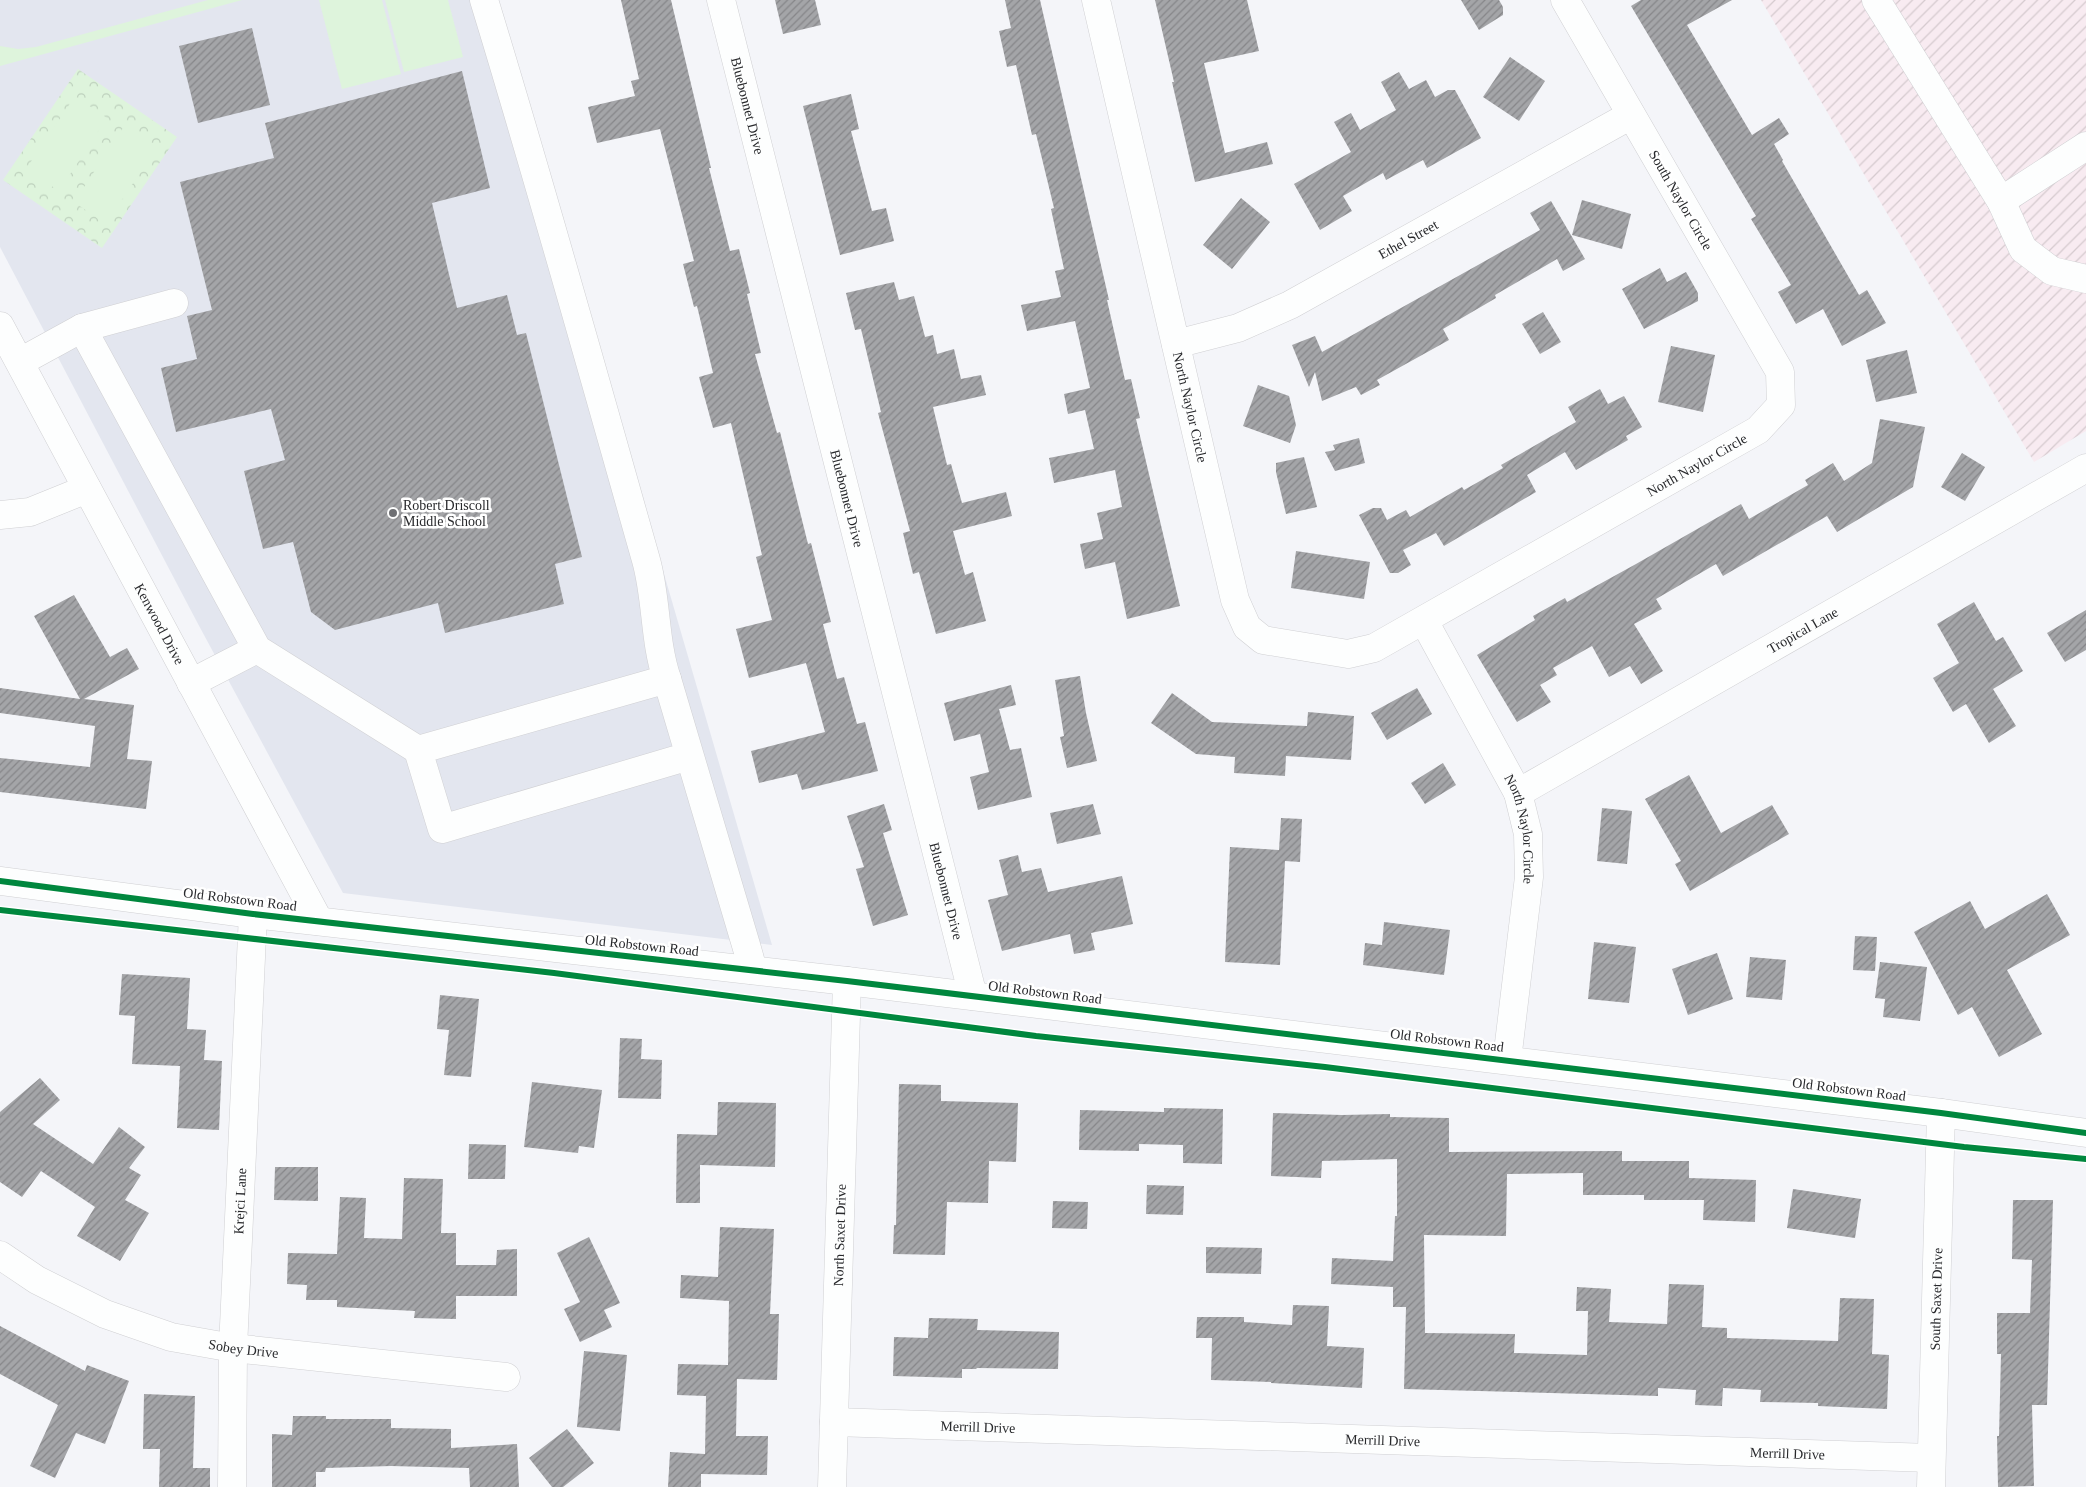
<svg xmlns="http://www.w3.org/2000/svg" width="2086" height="1487" font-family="Georgia,serif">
	<defs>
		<pattern id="industrial-furrows" width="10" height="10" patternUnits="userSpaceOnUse" patternTransform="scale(1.25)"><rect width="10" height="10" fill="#f8ebf1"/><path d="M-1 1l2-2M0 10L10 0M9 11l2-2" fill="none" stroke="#d5cacf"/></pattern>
		<pattern id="park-crowns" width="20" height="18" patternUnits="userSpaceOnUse" patternTransform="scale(1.25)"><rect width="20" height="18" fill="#def4dc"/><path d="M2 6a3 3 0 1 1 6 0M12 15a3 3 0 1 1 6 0" fill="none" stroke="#bed1bd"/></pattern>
		<pattern id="building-hatch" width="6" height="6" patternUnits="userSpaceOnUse" patternTransform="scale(1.25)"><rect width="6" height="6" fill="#a4a5a8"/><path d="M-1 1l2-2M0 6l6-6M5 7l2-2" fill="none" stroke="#868689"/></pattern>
	</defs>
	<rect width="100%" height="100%" fill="#f4f5f9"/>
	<path fill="url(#industrial-furrows)" d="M 1761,0 L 2086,0 L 2086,431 L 2034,462 Z"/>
	<path fill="#e3e6ef" d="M 0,0 L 497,0 L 772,945 L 343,893 L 197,622 L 0,247 Z"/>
	<path fill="url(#park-crowns)" d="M 78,69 L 177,137 L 102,248 L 3,180 Z"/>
	<g fill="#def4dc">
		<path d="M 208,0 L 242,0 L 0,66 L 0,46 L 18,49 L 36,47 Z"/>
		<path d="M 319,0 L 382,0 L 401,74 L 342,89 Z"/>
		<path d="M 385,0 L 448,0 L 463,57 L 404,72 Z"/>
		<path d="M 75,96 L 107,118 L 59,191 L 26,169 Z"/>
		<path d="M 123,128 L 155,150 L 106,224 L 74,202 Z"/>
	</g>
	<g fill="url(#building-hatch)">
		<path d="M 621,0 L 671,0 L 711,168 L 709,168 L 730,251 L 739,249 L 750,293 L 747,294 L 761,353 L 755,354 L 777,433 L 780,432 L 808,544 L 811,543 L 831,622 L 823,624 L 837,679 L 844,677 L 857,724 L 865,722 L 878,771 L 802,790 L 797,774 L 759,783 L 751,751 L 825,732 L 806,663 L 749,678 L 736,629 L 772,620 L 756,557 L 762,555 L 731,423 L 713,428 L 699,377 L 713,373 L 697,306 L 694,307 L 683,264 L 694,261 L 660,129 L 597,143 L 588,107 L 635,96 L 631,81 L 639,79 Z"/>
		<path d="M 775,0 L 815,0 L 821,25 L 783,34 Z"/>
		<path d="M 1005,0 L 1040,0 L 1109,300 L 1107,300 L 1125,380 L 1131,379 L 1140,418 L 1136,419 L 1180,606 L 1127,619 L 1115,562 L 1085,569 L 1080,544 L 1103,539 L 1097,513 L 1122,507 L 1115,470 L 1054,483 L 1049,458 L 1094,449 L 1085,410 L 1068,414 L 1064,394 L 1090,388 L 1075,321 L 1027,331 L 1021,305 L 1061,297 L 1055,271 L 1064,269 L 1051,209 L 1054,208 L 1036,134 L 1032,135 L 1016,65 L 1007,67 L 999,31 L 1011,28 Z"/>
		<path d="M 1155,0 L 1247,0 L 1259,51 L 1204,63 L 1225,153 L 1267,142 L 1273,164 L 1195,182 L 1172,82 L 1174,82 Z"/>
		<path d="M 1461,0 L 1499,0 L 1503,7 L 1503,15 L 1479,30 Z"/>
		<path d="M 1641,0 L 1732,0 L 1687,25 L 1752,135 L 1779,118 L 1789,134 L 1774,144 L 1783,160 L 1782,161 L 1859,295 L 1867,290 L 1886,323 L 1842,346 L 1823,309 L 1796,324 L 1778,292 L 1791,285 L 1751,219 L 1756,216 L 1631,6 Z"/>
		<path d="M 252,28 L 270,105 L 198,123 L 179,46 Z"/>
		<path d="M 1510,57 L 1545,81 L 1519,121 L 1483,97 Z"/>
		<path d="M 462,71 L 490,188 L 432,203 L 457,308 L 507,295 L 517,335 L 526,333 L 582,557 L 555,564 L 564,604 L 445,633 L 438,603 L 335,630 L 311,612 L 293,542 L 263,549 L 244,471 L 285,460 L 271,409 L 176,432 L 161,368 L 197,359 L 187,316 L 212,310 L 180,182 L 274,158 L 265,123 Z"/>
		<path d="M 1399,72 L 1409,89 L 1426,80 L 1435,97 L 1448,90 L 1455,90 L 1481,138 L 1427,168 L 1423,160 L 1386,180 L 1383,173 L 1343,196 L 1352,211 L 1320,230 L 1294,184 L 1351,152 L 1334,122 L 1351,113 L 1360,130 L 1396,110 L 1381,82 Z"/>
		<path d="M 851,94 L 859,129 L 851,131 L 872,211 L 886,208 L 894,241 L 840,255 L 803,106 Z"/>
		<path d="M 1241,198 L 1270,222 L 1232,269 L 1203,245 Z"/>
		<path d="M 1582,200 L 1631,214 L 1622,249 L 1572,235 Z"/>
		<path d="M 1551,201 L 1585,259 L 1563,271 L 1557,259 L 1495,295 L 1496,298 L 1443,329 L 1449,340 L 1377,380 L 1380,385 L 1361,395 L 1356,387 L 1322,401 L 1315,372 L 1309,387 L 1292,345 L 1315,336 L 1322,352 L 1478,265 L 1540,230 L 1530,213 Z"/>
		<path d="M 1660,268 L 1667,282 L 1686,272 L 1698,293 L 1698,301 L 1644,329 L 1622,289 Z"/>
		<path d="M 894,282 L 899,300 L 914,296 L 925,337 L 933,335 L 937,354 L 954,349 L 961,379 L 981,375 L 986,395 L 933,407 L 947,465 L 951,464 L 962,503 L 1006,492 L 1012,516 L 953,531 L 965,575 L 973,572 L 986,621 L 936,634 L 919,572 L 913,574 L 903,533 L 910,531 L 878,413 L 881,412 L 861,329 L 855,330 L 846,293 Z"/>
		<path d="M 1543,312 L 1561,342 L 1540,354 L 1522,324 Z"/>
		<path d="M 1671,346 L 1715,355 L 1703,412 L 1658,402 Z"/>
		<path d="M 1907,350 L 1917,393 L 1876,402 L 1866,360 Z"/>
		<path d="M 1258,385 L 1289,396 L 1296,425 L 1290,443 L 1243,426 Z"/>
		<path d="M 1600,389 L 1608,404 L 1624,396 L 1642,427 L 1626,436 L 1628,440 L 1576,470 L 1565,452 L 1527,475 L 1536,492 L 1444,546 L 1436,533 L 1403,550 L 1411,565 L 1398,573 L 1390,573 L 1359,515 L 1373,508 L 1381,508 L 1387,520 L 1406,510 L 1410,517 L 1462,487 L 1464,490 L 1503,468 L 1501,465 L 1576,422 L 1568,407 Z"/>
		<path d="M 1880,419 L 1925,427 L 1913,487 L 1837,532 L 1827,516 L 1723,576 L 1716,564 L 1656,599 L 1662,609 L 1634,624 L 1663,671 L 1641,684 L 1630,666 L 1609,677 L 1592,646 L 1553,668 L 1557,675 L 1540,685 L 1551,702 L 1517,722 L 1477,655 L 1535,620 L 1533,616 L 1565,598 L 1567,602 L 1636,564 L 1741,504 L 1749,519 L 1808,485 L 1805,480 L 1833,463 L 1844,481 L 1872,463 Z"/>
		<path d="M 1359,438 L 1365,463 L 1335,471 L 1325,452 L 1335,450 L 1333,445 Z"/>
		<path d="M 1962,453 L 1985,467 L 1965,501 L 1941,487 Z"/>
		<path d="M 1304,457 L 1317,507 L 1286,514 L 1276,472 L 1276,463 Z"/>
		<path d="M 1296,551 L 1370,562 L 1364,599 L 1291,588 Z"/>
		<path d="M 74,595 L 110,657 L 127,648 L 139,669 L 84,699 L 134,705 L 127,759 L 152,761 L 146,809 L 0,792 L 0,758 L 90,767 L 95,726 L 0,713 L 0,688 L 80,699 L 34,616 Z"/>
		<path d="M 1974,602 L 1996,641 L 2003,637 L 2023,671 L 1993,689 L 2016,726 L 1989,743 L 1966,704 L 1953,712 L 1933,678 L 1959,663 L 1937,624 Z"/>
		<path d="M 2086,610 L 2086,650 L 2065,662 L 2047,633 Z"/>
		<path d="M 1080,676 L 1086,713 L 1097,761 L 1067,768 L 1060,737 L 1064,736 L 1055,680 Z"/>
		<path d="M 1011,685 L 1016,705 L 999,709 L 1010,750 L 1021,748 L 1032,797 L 978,810 L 970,777 L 989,772 L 980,734 L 954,741 L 944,703 Z"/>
		<path d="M 1417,688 L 1432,714 L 1387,740 L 1371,713 Z"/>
		<path d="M 1172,693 L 1212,722 L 1307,726 L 1308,712 L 1354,716 L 1351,760 L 1286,756 L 1285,776 L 1234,773 L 1235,757 L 1196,754 L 1151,723 Z"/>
		<path d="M 1443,763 L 1456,785 L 1425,804 L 1411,783 Z"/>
		<path d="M 1689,775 L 1721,833 L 1772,805 L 1789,834 L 1690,891 L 1675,864 L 1681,861 L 1645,799 Z"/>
		<path d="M 884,804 L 892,830 L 883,833 L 908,915 L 873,926 L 856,869 L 864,867 L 847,816 Z"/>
		<path d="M 1093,804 L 1101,834 L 1057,844 L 1050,813 Z"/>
		<path d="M 1602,808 L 1632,811 L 1627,864 L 1597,861 Z"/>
		<path d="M 1281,818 L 1302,819 L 1300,862 L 1285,861 L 1280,965 L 1225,962 L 1230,847 L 1279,850 Z"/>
		<path d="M 1018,855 L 1022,872 L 1041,868 L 1048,892 L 1122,876 L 1133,924 L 1091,933 L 1095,950 L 1074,954 L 1070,934 L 1002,951 L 988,900 L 1008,895 L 999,860 Z"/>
		<path d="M 2047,894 L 2070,935 L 2007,970 L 2042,1034 L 1999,1057 L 1972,1007 L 1958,1015 L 1914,932 L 1970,901 L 1985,929 Z"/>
		<path d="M 1384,922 L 1450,930 L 1444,975 L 1363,965 L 1365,943 L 1382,945 Z"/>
		<path d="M 1855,936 L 1877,937 L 1875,971 L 1853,970 Z"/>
		<path d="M 1594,942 L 1636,947 L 1629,1003 L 1588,999 Z"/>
		<path d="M 1717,953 L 1733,999 L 1688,1015 L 1672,969 Z"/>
		<path d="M 1750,957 L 1786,960 L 1782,1000 L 1746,997 Z"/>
		<path d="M 1880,962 L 1927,967 L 1920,1021 L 1883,1017 L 1885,999 L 1875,998 Z"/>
		<path d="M 122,974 L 190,978 L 187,1029 L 206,1030 L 204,1060 L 222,1061 L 219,1130 L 177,1128 L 180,1066 L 132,1064 L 135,1016 L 119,1015 Z"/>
		<path d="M 440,995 L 479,999 L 471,1077 L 444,1075 L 449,1030 L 437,1029 Z"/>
		<path d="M 620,1038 L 642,1039 L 641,1059 L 662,1060 L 661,1099 L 618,1098 Z"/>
		<path d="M 40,1078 L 60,1100 L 33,1124 L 93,1164 L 119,1127 L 145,1147 L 129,1168 L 141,1175 L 125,1200 L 149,1213 L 120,1261 L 77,1236 L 95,1207 L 41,1171 L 22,1197 L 0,1182 L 0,1112 Z"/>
		<path d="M 532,1082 L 602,1090 L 594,1148 L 579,1146 L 578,1153 L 524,1147 Z"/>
		<path d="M 899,1084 L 941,1085 L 941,1101 L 1018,1103 L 1016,1162 L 989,1161 L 988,1203 L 947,1202 L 945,1255 L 893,1254 L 894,1225 L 896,1225 Z"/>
		<path d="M 718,1102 L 776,1103 L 775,1167 L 700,1165 L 700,1203 L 676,1203 L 677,1134 L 717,1135 Z"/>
		<path d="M 1164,1108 L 1223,1109 L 1222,1164 L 1183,1163 L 1183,1145 L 1139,1144 L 1139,1151 L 1079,1150 L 1080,1110 L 1164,1112 Z"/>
		<path d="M 1273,1113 L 1342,1115 L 1390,1114 L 1390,1117 L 1449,1118 L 1449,1152 L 1622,1151 L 1622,1161 L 1689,1161 L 1689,1178 L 1756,1180 L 1755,1222 L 1703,1220 L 1704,1200 L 1644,1200 L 1644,1195 L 1583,1195 L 1583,1173 L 1507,1174 L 1506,1236 L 1424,1235 L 1425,1333 L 1515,1334 L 1514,1353 L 1587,1355 L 1588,1311 L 1576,1311 L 1577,1287 L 1611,1289 L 1609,1322 L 1667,1324 L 1669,1284 L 1704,1285 L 1702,1327 L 1727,1328 L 1727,1338 L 1838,1341 L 1840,1298 L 1874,1299 L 1872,1354 L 1889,1355 L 1887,1409 L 1818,1406 L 1818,1403 L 1760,1402 L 1761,1390 L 1723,1388 L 1722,1406 L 1695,1405 L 1696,1390 L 1658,1388 L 1658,1396 L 1404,1389 L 1406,1307 L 1393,1307 L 1393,1287 L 1331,1284 L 1332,1258 L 1393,1261 L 1395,1216 L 1397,1216 L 1397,1159 L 1322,1161 L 1321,1178 L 1271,1176 Z"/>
		<path d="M 469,1144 L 506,1145 L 505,1179 L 468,1179 Z"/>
		<path d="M 275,1167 L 318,1167 L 318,1201 L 274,1200 Z"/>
		<path d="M 404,1178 L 443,1179 L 441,1233 L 456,1233 L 456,1265 L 496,1265 L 497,1250 L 517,1249 L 517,1296 L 456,1296 L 456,1319 L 414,1318 L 415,1311 L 337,1307 L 337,1300 L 306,1300 L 307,1285 L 287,1284 L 288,1253 L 337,1254 L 340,1197 L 366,1198 L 364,1238 L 402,1239 Z"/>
		<path d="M 1147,1185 L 1184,1186 L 1183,1215 L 1146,1214 Z"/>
		<path d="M 1793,1189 L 1861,1199 L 1855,1238 L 1787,1228 Z"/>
		<path d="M 2013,1200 L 2053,1200 L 2047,1405 L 2032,1405 L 2034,1486 L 1998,1487 L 1997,1436 L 1999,1436 L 2001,1354 L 1997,1354 L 1997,1313 L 2030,1313 L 2032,1260 L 2012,1259 Z"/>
		<path d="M 1053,1201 L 1088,1202 L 1087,1229 L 1052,1228 Z"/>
		<path d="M 720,1227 L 774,1229 L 770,1314 L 779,1314 L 777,1380 L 737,1379 L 736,1436 L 768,1436 L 767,1475 L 701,1474 L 701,1487 L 668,1487 L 670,1452 L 705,1454 L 706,1396 L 677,1395 L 678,1364 L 728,1365 L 729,1301 L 680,1298 L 681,1275 L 718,1277 Z"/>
		<path d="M 589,1237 L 620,1303 L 604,1310 L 612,1327 L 580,1342 L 564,1309 L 580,1302 L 557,1253 Z"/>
		<path d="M 1206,1247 L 1262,1248 L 1261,1274 L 1206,1273 Z"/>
		<path d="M 1293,1305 L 1329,1306 L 1327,1346 L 1364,1348 L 1362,1388 L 1271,1383 L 1271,1382 L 1211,1380 L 1212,1338 L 1196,1338 L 1197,1317 L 1244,1317 L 1244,1322 L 1292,1325 Z"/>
		<path d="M 929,1318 L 978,1319 L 977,1330 L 1059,1332 L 1058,1369 L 977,1368 L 976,1369 L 962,1369 L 962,1378 L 893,1376 L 894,1337 L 928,1338 Z"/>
		<path d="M 0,1326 L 85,1371 L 87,1365 L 129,1381 L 105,1444 L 76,1433 L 55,1478 L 30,1466 L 58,1405 L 0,1374 Z"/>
		<path d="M 584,1351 L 627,1355 L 620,1431 L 577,1427 Z"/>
		<path d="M 144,1394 L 195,1396 L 193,1468 L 210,1468 L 210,1487 L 159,1487 L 160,1449 L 143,1449 Z"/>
		<path d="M 293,1416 L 326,1416 L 326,1419 L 391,1419 L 391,1428 L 451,1429 L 451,1448 L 517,1444 L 519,1487 L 470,1487 L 469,1468 L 391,1466 L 326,1468 L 325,1472 L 316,1472 L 316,1487 L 272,1487 L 272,1434 L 292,1435 Z"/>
		<path d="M 567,1429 L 594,1463 L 563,1487 L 552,1487 L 529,1458 Z"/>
	</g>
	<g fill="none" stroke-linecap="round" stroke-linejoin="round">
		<g stroke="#d0d0d3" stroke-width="29">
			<g id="minor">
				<path d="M 484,0 C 541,186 593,373 646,560 C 657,599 654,641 667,679"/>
				<path id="s1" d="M 721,0 L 973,996"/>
				<path id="s2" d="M 1096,0 L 1235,600 L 1247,627 L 1263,640 L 1348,654 L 1374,648 L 1758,430 L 1781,405 L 1780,372 L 1565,0"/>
				<path d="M 1876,0 L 2001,201 L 2023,249 L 2052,271 L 2086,279"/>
				<path d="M 2001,201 L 2086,146"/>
				<path id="s3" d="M 0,326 L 319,921"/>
				<path d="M 82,328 L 257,649 L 418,750"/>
				<path id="s4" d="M 1176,344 L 1238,328 L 1290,305 L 1631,115"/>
				<path d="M 20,362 L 82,328 L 174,303"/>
				<path d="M 0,515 L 30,512 L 87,489"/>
				<path id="s5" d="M 1424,621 L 1518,793 L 1528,834 L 1529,877 L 1507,1060"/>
				<path d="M 191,683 L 257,649"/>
				<path d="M 689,756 L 442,829 L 418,750 L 667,679 L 746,945 L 753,970"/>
				<path id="s6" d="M 1518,793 L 2086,468"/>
				<path d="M 0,881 L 253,914 L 847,981 L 1941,1113 L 2086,1133"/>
				<path id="s7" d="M 0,1255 L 37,1280 L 105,1314 L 171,1337 L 233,1348 L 506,1377"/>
				<path id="s8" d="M 834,1422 L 1931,1458"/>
				<path id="s9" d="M 232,1487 L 233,1348 L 253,914"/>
				<path id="s10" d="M 832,1487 L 847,981"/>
				<path id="s11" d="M 1931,1487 L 1941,1113"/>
			</g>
		</g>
		<use href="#minor" stroke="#fdfefe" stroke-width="28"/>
		<g stroke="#fff" stroke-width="9">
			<g id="cycleway">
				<path d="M 0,881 L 253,914 L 847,981 L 1941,1113 L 2086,1133"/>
				<path d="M 0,910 L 554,973 L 1036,1036 L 1325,1067 L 1964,1147 L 2086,1159"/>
			</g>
		</g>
		<use href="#cycleway" stroke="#00873e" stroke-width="6"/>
	</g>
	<circle fill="#6f7074" stroke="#fff" stroke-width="2" cx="393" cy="513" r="5"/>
	<g text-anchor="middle" stroke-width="5" stroke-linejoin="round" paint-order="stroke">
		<g font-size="14" fill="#28292c" stroke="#fff">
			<text dy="5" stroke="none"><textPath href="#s1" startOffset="109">Bluebonnet Drive</textPath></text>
			<text transform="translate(1681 200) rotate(60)" y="5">South Naylor Circle</text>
			<text dy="5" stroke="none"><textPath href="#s4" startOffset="256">Ethel Street</textPath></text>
			<text dy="5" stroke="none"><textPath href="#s2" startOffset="418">North Naylor Circle</textPath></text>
			<text dy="5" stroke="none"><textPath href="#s2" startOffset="1150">North Naylor Circle</textPath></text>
			<text dy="5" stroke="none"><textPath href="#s1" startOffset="514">Bluebonnet Drive</textPath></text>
			<text dy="5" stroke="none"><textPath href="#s3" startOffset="338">Kenwood Drive</textPath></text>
			<text dy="5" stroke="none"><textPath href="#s6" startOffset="328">Tropical Lane</textPath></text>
			<text dy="5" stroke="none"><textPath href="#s5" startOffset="232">North Naylor Circle</textPath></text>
			<text dy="5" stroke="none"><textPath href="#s1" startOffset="919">Bluebonnet Drive</textPath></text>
			<text transform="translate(240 899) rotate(7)" y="5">Old Robstown Road</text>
			<text transform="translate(642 945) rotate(6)" y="5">Old Robstown Road</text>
			<text transform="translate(1045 992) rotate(7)" y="5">Old Robstown Road</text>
			<text transform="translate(1447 1040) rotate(7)" y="5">Old Robstown Road</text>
			<text transform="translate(1849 1089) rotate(7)" y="5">Old Robstown Road</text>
			<text dy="5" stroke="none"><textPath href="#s9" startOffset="286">Krejci Lane</textPath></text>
			<text dy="5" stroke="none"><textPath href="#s10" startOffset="252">North Saxet Drive</textPath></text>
			<text dy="5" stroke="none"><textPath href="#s11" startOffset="188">South Saxet Drive</textPath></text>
			<text dy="5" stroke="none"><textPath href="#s7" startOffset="264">Sobey Drive</textPath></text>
			<text dy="5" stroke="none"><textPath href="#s8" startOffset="144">Merrill Drive</textPath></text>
			<text dy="5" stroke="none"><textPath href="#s8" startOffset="549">Merrill Drive</textPath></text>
			<text dy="5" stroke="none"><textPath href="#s8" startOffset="954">Merrill Drive</textPath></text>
		</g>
		<g font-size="14" fill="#28292c" stroke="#fff" text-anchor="start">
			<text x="403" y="510">Robert Driscoll<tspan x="403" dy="16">Middle School</tspan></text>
		</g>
	</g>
</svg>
